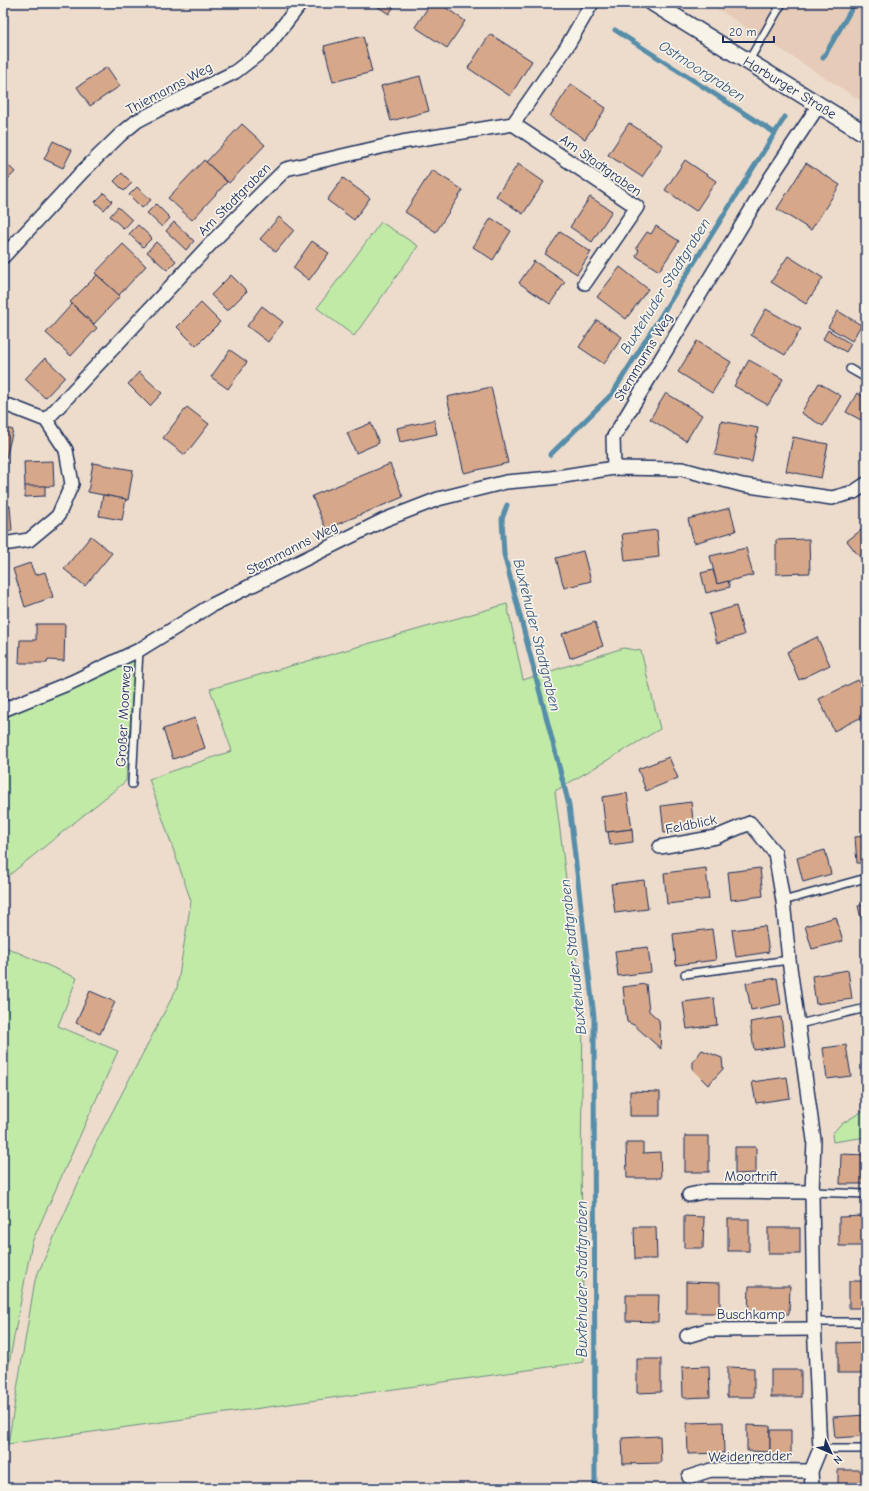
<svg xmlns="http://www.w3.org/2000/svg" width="869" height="1491" font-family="'Comic Neue',sans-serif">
	<rect width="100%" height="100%" fill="#eddccc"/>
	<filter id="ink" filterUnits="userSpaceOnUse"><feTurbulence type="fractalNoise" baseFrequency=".025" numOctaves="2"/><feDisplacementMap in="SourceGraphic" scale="8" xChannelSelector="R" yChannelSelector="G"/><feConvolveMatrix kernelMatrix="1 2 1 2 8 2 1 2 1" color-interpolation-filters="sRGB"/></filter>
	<g filter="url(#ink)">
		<path fill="#e6ccb8" d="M 708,3 L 866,3 L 866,104 Z"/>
		<g fill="#c1eaa6" stroke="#6e8c82">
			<path d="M 381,222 L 418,246 L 354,336 L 317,308 Z"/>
			<path d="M 507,604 L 523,680 L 623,648 L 641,651 L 660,729 L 555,791 L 583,1014 L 581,1165 L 584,1362 L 8,1444 L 35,1280 L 96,1143 L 177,988 L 191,901 L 149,779 L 232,751 L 210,689 Z"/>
			<path d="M 135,656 L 126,781 L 3,880 L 3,718 L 80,686 Z"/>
			<path d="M 3,946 L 77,978 L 58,1026 L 118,1051 L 32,1242 L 3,1395 Z"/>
			<path d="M 866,1109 L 866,1137 L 833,1142 L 832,1134 L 840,1125 Z"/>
		</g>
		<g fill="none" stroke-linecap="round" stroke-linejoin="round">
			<g stroke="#568da9" stroke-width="5">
				<path d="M 615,30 L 775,133"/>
				<path d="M 823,58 L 855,3"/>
				<path d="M 550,455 L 612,394 L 785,117"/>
				<path d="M 507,505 L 502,519 L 504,554 L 569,805 L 594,1017 L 595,1488"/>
			</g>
		</g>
		<g fill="#d7a78a" stroke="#1b2f5e">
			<path d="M 372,3 L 396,3 L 389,14 Z"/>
			<path d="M 431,3 L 439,3 L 465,21 L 447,48 L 415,27 Z"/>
			<path d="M 490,34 L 532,61 L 510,96 L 468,68 Z"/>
			<path d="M 363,36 L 372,72 L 333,82 L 324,46 Z"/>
			<path d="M 107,67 L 120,86 L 90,106 L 77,87 Z"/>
			<path d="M 420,76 L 429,111 L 391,121 L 381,86 Z"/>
			<path d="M 571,84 L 606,108 L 585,139 L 550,116 Z"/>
			<path d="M 629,123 L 663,145 L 642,177 L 608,155 Z"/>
			<path d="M 242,124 L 265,145 L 229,183 L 206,162 Z"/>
			<path d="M 53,141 L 72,150 L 63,168 L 44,159 Z"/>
			<path d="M 3,156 L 8,160 L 6,163 L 15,172 L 3,184 Z"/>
			<path d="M 204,160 L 227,182 L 192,220 L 168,198 Z"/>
			<path d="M 685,160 L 716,181 L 696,211 L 665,190 Z"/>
			<path d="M 806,163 L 840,185 L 811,230 L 777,209 Z"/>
			<path d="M 518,164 L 544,182 L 523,214 L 496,196 Z"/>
			<path d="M 432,170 L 463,190 L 436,232 L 405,212 Z"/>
			<path d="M 122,173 L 132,183 L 124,191 L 114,181 Z"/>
			<path d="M 343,178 L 370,198 L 354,220 L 327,200 Z"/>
			<path d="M 137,187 L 151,200 L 142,208 L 129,195 Z"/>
			<path d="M 104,193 L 112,201 L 104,210 L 95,202 Z"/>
			<path d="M 590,197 L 612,211 L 592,242 L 570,227 Z"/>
			<path d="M 156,204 L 170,218 L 162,227 L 147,213 Z"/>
			<path d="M 118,207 L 132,220 L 124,229 L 110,216 Z"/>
			<path d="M 279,217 L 294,230 L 276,252 L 260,239 Z"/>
			<path d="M 491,218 L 511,231 L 493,260 L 473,247 Z"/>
			<path d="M 174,222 L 194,241 L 186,250 L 166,231 Z"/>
			<path d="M 138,225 L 152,238 L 143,247 L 129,234 Z"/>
			<path d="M 656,226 L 679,241 L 659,271 L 636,256 L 639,250 L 636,248 L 647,232 L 651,234 Z"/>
			<path d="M 560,232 L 591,252 L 577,274 L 545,254 Z"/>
			<path d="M 312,241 L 329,253 L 309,280 L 293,268 Z"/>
			<path d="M 156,242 L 176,261 L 167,270 L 147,252 Z"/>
			<path d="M 123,244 L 146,266 L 119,295 L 95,273 Z"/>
			<path d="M 788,256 L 823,278 L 806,304 L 771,282 Z"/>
			<path d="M 534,261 L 565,282 L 550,304 L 519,283 Z"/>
			<path d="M 620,267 L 648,289 L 626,319 L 597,297 Z"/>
			<path d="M 97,275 L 120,296 L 94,324 L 70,302 Z"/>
			<path d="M 231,275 L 247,291 L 227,311 L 211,295 Z"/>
			<path d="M 201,303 L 220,322 L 196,346 L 177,327 Z"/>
			<path d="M 72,304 L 97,328 L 71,356 L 46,333 Z"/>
			<path d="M 262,306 L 283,322 L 268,342 L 247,326 Z"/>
			<path d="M 766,309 L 801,329 L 785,355 L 751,335 Z"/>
			<path d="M 838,311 L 861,325 L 852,341 L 828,327 Z"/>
			<path d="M 597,320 L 622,337 L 604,364 L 579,347 Z"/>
			<path d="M 828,330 L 851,344 L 846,352 L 823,339 Z"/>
			<path d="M 697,341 L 731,362 L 712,393 L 678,372 Z"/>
			<path d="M 230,350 L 247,362 L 228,389 L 211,377 Z"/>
			<path d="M 45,358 L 65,377 L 45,398 L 25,379 Z"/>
			<path d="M 749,360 L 783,379 L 768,405 L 734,386 Z"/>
			<path d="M 139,372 L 162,393 L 150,406 L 128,384 Z"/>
			<path d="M 819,383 L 841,396 L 823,426 L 801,413 Z"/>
			<path d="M 491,387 L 508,463 L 464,473 L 447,397 Z"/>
			<path d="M 666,393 L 702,415 L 686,441 L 650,419 Z"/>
			<path d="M 857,393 L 866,398 L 866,411 L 861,420 L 846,412 Z"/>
			<path d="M 187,407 L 209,424 L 185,455 L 163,438 Z"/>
			<path d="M 434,420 L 437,434 L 400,442 L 397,428 Z"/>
			<path d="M 721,421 L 758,428 L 752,462 L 715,455 Z"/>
			<path d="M 371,423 L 379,443 L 356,453 L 347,433 Z"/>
			<path d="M 3,427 L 13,430 L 6,458 L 3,457 Z"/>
			<path d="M 793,437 L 828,444 L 821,478 L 786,471 Z"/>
			<path d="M 53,461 L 54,486 L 25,487 L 24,462 Z"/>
			<path d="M 93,463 L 133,470 L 128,500 L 88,492 Z"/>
			<path d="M 390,464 L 403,497 L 326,529 L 312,496 Z"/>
			<path d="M 25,486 L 45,486 L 45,496 L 25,497 Z"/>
			<path d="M 103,495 L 126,499 L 122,520 L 99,516 Z"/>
			<path d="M 3,506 L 10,506 L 12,531 L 3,532 Z"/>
			<path d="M 730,508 L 736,531 L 694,543 L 688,519 Z"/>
			<path d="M 865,527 L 866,528 L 866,565 L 847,541 Z"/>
			<path d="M 657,530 L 659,557 L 625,561 L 622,534 Z"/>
			<path d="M 91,536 L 112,553 L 85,586 L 64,569 Z"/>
			<path d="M 809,539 L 810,573 L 776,574 L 776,540 Z"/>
			<path d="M 746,548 L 753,575 L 717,584 L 710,556 Z"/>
			<path d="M 583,551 L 591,581 L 564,588 L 556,558 Z"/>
			<path d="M 30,563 L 35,575 L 45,572 L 53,597 L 25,607 L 13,569 Z"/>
			<path d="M 713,570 L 717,584 L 728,581 L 730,587 L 706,593 L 701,573 Z"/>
			<path d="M 736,606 L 744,635 L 717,643 L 709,614 Z"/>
			<path d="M 595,622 L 603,646 L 570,658 L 562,634 Z"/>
			<path d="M 36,624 L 65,624 L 64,661 L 48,660 L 47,663 L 19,663 L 20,640 L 36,640 Z"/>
			<path d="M 817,637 L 830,665 L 799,680 L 787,652 Z"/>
			<path d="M 858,680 L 866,696 L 866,715 L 834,731 L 819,699 Z"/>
			<path d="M 195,718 L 205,748 L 173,759 L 163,729 Z"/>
			<path d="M 669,757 L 678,778 L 646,791 L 638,769 Z"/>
			<path d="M 627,793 L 632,829 L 606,832 L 602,797 Z"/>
			<path d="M 691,802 L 694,829 L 664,833 L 661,806 Z"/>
			<path d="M 632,829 L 633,842 L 610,845 L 608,832 Z"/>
			<path d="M 866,836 L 866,863 L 857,863 L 855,837 Z"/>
			<path d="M 825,850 L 831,874 L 803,882 L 797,858 Z"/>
			<path d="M 706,868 L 709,899 L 667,904 L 664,873 Z"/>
			<path d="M 760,868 L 763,896 L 731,900 L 728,872 Z"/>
			<path d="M 644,880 L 648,909 L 615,913 L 611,884 Z"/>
			<path d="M 866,904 L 866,938 L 858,906 Z"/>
			<path d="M 836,917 L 843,941 L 812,949 L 805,926 Z"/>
			<path d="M 765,926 L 769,952 L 736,957 L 732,930 Z"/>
			<path d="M 712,929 L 716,960 L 676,965 L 673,934 Z"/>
			<path d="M 648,947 L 651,972 L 618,976 L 615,951 Z"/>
			<path d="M 848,970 L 852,999 L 816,1004 L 812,976 Z"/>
			<path d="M 777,978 L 781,1004 L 751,1010 L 746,983 Z"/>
			<path d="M 646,984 L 649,1011 L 659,1020 L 661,1049 L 634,1025 L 627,1022 L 623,987 Z"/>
			<path d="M 90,991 L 115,1002 L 100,1034 L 76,1023 Z"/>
			<path d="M 714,998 L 717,1025 L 687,1029 L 683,1002 Z"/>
			<path d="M 781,1017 L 785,1046 L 754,1050 L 750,1022 Z"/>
			<path d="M 846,1045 L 851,1076 L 827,1079 L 823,1048 Z"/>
			<path d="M 702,1050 L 722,1058 L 723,1069 L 708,1085 L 693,1070 L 693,1062 Z"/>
			<path d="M 787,1077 L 790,1098 L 756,1103 L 752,1082 Z"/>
			<path d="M 630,1091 L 660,1092 L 660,1116 L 630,1116 Z"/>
			<rect x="685" y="1136" width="24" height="36"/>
			<path d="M 626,1143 L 643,1143 L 643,1153 L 660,1152 L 661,1178 L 627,1178 Z"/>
			<path d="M 735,1147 L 756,1147 L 756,1173 L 735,1174 Z"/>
			<path d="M 841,1154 L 866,1155 L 866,1184 L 840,1184 Z"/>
			<path d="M 684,1216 L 704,1217 L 703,1248 L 684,1248 Z"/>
			<path d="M 866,1216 L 866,1246 L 839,1246 L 839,1217 Z"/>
			<rect x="728" y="1219" width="21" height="32"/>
			<path d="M 634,1227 L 656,1227 L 657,1259 L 635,1259 Z"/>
			<rect x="768" y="1228" width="32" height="26"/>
			<rect x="849" y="1281" width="17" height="27"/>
			<path d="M 686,1282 L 720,1283 L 720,1313 L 686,1313 Z"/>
			<path d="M 749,1286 L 790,1286 L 789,1314 L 748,1314 Z"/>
			<path d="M 626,1295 L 659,1295 L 658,1322 L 626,1321 Z"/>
			<path d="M 866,1342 L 866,1373 L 838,1373 L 838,1343 Z"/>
			<path d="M 637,1359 L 661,1359 L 661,1392 L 637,1393 Z"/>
			<path d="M 709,1366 L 710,1397 L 683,1398 L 682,1367 Z"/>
			<path d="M 727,1367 L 754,1368 L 754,1397 L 727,1397 Z"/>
			<rect x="771" y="1370" width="30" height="27"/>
			<path d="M 866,1415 L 866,1436 L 835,1438 L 833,1417 Z"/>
			<path d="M 723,1422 L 724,1453 L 688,1454 L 687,1423 Z"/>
			<path d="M 747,1425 L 770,1426 L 770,1452 L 747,1451 Z"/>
			<path d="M 770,1430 L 791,1430 L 791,1455 L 770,1454 Z"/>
			<path d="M 660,1436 L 661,1463 L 623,1464 L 622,1438 Z"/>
			<rect x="838" y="1470" width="28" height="18"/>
		</g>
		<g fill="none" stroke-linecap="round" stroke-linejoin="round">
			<g stroke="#1b2f5e" stroke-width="10">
				<g id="service">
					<path d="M 748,62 L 782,3"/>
					<path d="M 850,369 L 866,378"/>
					<path d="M 132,784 L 139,650"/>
					<path d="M 783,901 L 866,878"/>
					<path d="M 685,974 L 789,960"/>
					<path d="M 799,1024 L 866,1008"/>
					<path d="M 812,1192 L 866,1194"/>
					<path d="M 814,1322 L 866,1322"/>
					<path d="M 820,1449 L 866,1449"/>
				</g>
			</g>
			<g stroke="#1b2f5e" stroke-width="16">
				<g id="minor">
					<path d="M 513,124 L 637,207 L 585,283"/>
					<path d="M 3,257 L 82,172 L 120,135 L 137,121 L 160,109 L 235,72 L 266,48 L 301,3"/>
					<path d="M 3,406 L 10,406 L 46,420 L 66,450 L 72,484 L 58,516 L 29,540 L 3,544"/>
					<path d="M 46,420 L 215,239 L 286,169 L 402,142 L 513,124 L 566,48 L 592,3"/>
					<path d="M 614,468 L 613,438 L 771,177 L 819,105"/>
					<path d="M 3,710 L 72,682 L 139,650 L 212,605 L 384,520 L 438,499 L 506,482 L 551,478 L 614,468 L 682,469 L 742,485 L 832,498 L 854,492 L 866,484"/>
					<path d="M 660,847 L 716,837 L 750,823 L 775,853 L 783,901 L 789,960 L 814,1140 L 812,1192 L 814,1322 L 820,1449 L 811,1471 L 812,1488"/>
					<path d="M 689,1195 L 708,1191 L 812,1192"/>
					<path d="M 687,1336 L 707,1330 L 815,1329"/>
					<path d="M 689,1477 L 711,1470 L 811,1471"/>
				</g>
			</g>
			<g stroke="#1b2f5e" stroke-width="19">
				<g id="tertiary">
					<path id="s1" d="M 653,3 L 866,134"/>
				</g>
			</g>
			<use href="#service" stroke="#f7f3e8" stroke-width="7"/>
			<use href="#minor" stroke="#f7f3e8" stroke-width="13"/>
			<use href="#tertiary" stroke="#f7f3e8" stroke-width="16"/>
		</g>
	</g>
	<g text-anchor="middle" stroke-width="3.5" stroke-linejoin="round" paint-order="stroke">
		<g font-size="14" fill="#1b2f5e" stroke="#f7f3e8">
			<text transform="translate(169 88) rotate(-28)" y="5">Thiemanns Weg</text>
			<text dy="5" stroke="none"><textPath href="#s1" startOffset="161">Harburger Straße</textPath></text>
			<text transform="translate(601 165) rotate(35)" y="5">Am Stadtgraben</text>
			<text transform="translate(234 199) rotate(-45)" y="5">Am Stadtgraben</text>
			<text transform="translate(643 357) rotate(-59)" y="5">Stemmanns Weg</text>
			<text transform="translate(292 548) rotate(-27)" y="5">Stemmanns Weg</text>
			<text transform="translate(123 716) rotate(-87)" y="5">Großer Moorweg</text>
			<text transform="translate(691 824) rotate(-12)" y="5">Feldblick</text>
			<text x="751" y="1181">Moortrift</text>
			<text x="751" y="1319">Buschkamp</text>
			<text transform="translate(750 1456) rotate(-1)" y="5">Weidenredder</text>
		</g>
		<g font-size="15" font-style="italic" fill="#34567d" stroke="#f7f3e8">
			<text transform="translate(702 71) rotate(33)" y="5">Ostmoorgraben</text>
			<text transform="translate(665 286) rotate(-58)" y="5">Buxtehuder Stadtgraben</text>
			<text transform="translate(537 635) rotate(76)" y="5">Buxtehuder Stadtgraben</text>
			<text transform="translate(573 957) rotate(-96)" y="5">Buxtehuder Stadtgraben</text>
			<text transform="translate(582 1279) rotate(-90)" y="5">Buxtehuder Stadtgraben</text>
		</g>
	</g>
	<rect width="869" height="1491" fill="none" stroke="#f7f3e8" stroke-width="16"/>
	<rect x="8" y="8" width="853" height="1475" fill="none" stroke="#1b2f5e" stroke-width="1.5" filter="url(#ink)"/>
	<g transform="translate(831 1453) rotate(135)" stroke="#f7f3e8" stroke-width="3" paint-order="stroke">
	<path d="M0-3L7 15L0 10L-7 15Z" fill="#1b2f5e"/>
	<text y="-6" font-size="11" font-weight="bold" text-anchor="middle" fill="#1b2f5e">N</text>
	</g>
	<path d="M723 36v6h51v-6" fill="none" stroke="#1b2f5e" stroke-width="2"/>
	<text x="729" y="36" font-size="12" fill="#1b2f5e" stroke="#f7f3e8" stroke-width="3" paint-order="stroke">20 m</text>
</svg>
